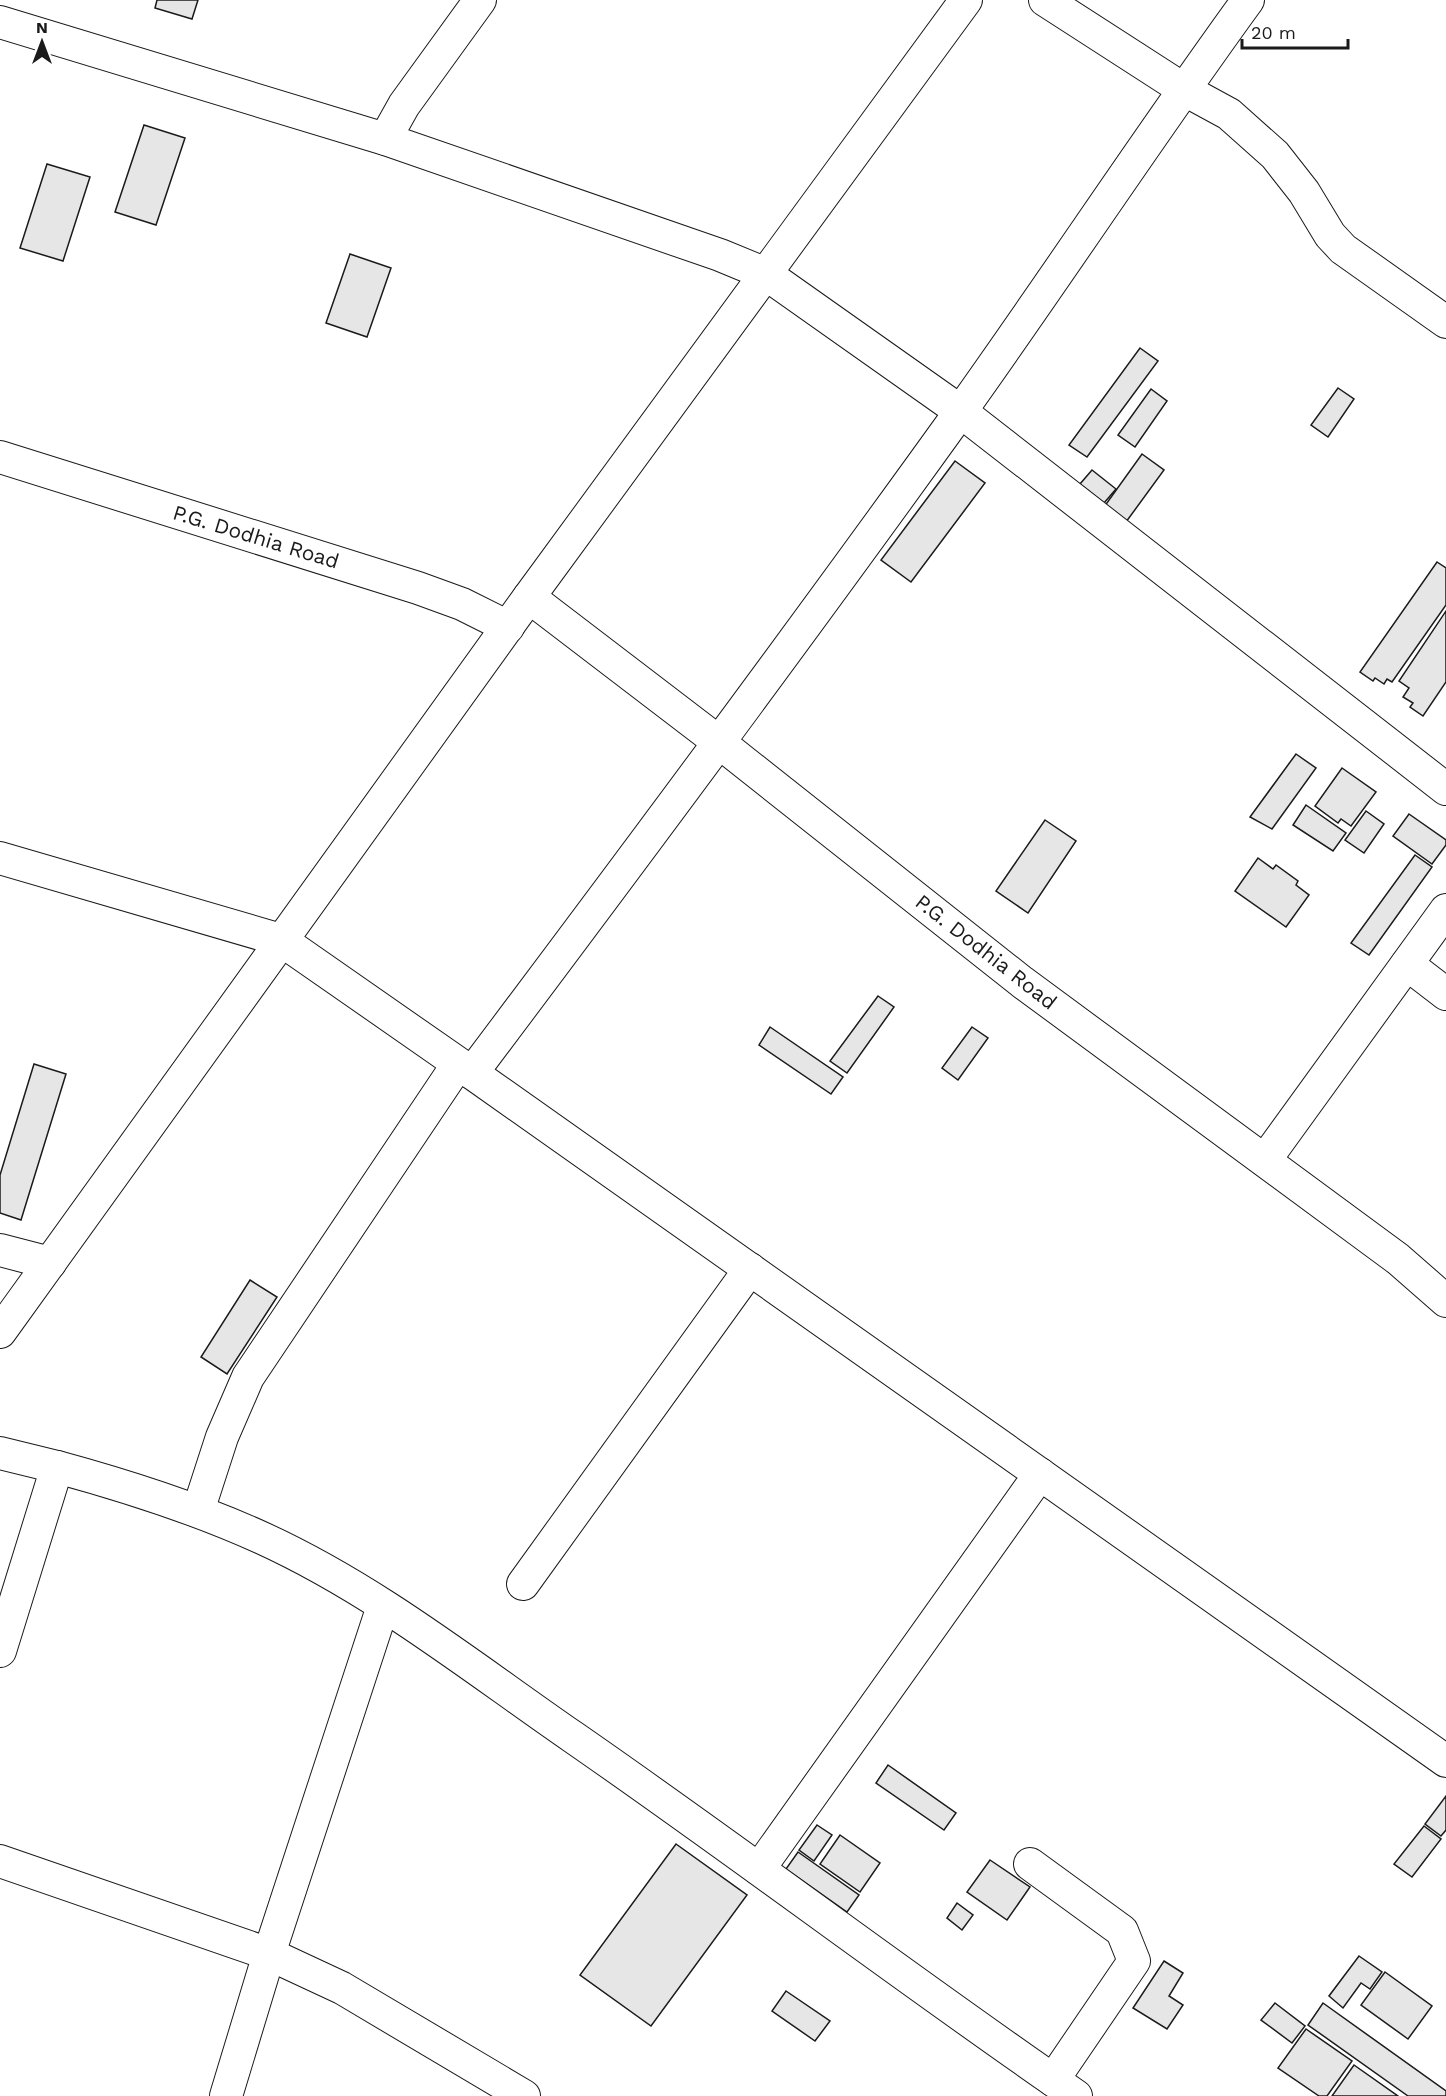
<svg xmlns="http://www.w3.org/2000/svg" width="1446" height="2096" font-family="'Work Sans',sans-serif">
	<rect width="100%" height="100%" fill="#fff"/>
	<g fill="#e6e6e6" stroke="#1a1a1a" stroke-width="1.5">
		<path d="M 157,0 L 198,0 L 192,19 L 155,8 Z"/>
		<path d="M 144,125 L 185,138 L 156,225 L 115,212 Z"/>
		<path d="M 47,164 L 90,177 L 63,261 L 20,248 Z"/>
		<path d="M 350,254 L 391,268 L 367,337 L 326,323 Z"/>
		<path d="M 1140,348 L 1158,361 L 1087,457 L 1069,445 Z"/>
		<path d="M 1338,388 L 1354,399 L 1328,437 L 1311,425 Z"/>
		<path d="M 1151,389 L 1167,401 L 1135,447 L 1118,435 Z"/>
		<path d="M 1142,454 L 1164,470 L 1126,522 L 1104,507 Z"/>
		<path d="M 955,461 L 985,483 L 911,582 L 881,560 Z"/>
		<path d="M 1092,470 L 1116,489 L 1104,503 L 1080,484 Z"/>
		<path d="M 1437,562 L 1446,568 L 1446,605 L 1392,682 L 1387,679 L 1384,684 L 1375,678 L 1373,681 L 1360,672 Z"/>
		<path d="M 1446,611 L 1446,682 L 1423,716 L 1410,707 L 1413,703 L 1403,697 L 1409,688 L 1399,681 Z"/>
		<path d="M 1296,754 L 1316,768 L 1272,829 L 1250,817 Z"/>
		<path d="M 1342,768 L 1376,792 L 1351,826 L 1341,819 L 1338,823 L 1315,806 Z"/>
		<path d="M 1306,805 L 1346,833 L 1333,851 L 1293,825 Z"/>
		<path d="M 1366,811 L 1384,824 L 1364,853 L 1345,840 Z"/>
		<path d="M 1409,814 L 1446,840 L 1446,845 L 1432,864 L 1393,836 Z"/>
		<path d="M 1045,820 L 1076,841 L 1028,913 L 996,891 Z"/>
		<path d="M 1415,855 L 1432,867 L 1369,955 L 1351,943 Z"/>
		<path d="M 1258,858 L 1273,869 L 1276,865 L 1298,881 L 1296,885 L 1309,895 L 1286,927 L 1235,891 Z"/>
		<path d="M 878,996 L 894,1007 L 847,1073 L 830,1061 Z"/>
		<path d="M 770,1027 L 843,1077 L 831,1094 L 759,1045 Z"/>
		<path d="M 972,1027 L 988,1038 L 958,1080 L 942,1068 Z"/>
		<path d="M 34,1064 L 66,1074 L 21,1220 L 0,1213 L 0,1175 Z"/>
		<path d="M 250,1280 L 277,1297 L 227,1374 L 201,1357 Z"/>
		<path d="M 888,1765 L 956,1813 L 944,1830 L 876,1783 Z"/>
		<path d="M 1446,1796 L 1446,1830 L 1441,1836 L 1425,1824 Z"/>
		<path d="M 817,1825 L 832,1835 L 814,1861 L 799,1850 Z"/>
		<path d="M 1424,1826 L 1441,1839 L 1412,1877 L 1394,1864 Z"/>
		<path d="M 840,1835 L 880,1863 L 860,1892 L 820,1864 Z"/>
		<path d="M 676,1844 L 747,1895 L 651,2026 L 580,1975 Z"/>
		<path d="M 798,1852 L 859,1895 L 847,1912 L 786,1869 Z"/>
		<path d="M 990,1860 L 1030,1887 L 1007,1920 L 967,1892 Z"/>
		<path d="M 957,1903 L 973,1915 L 962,1930 L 947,1918 Z"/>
		<path d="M 1359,1956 L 1382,1972 L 1370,1989 L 1361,1983 L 1343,2008 L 1329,1996 Z"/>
		<path d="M 1164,1961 L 1183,1973 L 1169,1996 L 1183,2005 L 1167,2029 L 1133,2008 Z"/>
		<path d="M 1385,1972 L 1432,2006 L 1408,2039 L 1361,2005 Z"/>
		<path d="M 786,1991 L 830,2021 L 815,2041 L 772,2011 Z"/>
		<path d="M 1275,2003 L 1305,2026 L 1292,2043 L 1261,2020 Z"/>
		<path d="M 1323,2003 L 1446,2091 L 1446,2096 L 1408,2096 L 1308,2025 Z"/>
		<path d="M 1306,2029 L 1352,2061 L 1327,2096 L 1319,2096 L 1278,2068 Z"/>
		<path d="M 1354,2065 L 1398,2096 L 1332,2096 Z"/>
	</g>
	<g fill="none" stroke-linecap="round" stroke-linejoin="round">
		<g stroke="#1a1a1a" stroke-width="34">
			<g id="minor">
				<path d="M 1045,0 L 1183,89 L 1229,114 L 1275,155 L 1304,192 L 1330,235 L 1343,249 L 1446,322"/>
				<path d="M 0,22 L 385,139 L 720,255 L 766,274 L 960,411 L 1446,789"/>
				<path d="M 385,139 L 404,105 L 480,0"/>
				<path d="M 0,457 L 418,588 L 462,604 L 508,627"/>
				<path d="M 529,597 L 720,743 L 1022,982 L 1398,1259 L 1446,1301"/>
				<path d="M 0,858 L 281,940 L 472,1073 C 636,855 799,636 958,415 C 1056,278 1149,136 1248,0"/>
				<path d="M 1407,964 L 1446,994"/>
				<path d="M 472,1073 L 1446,1761"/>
				<path d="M 1265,1160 L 1446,910"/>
				<path d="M 0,1250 L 50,1263"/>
				<path d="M 0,1332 L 529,597 L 966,0"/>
				<path d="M 0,1453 L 57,1467 L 0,1651"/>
				<path d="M 57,1467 C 127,1486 196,1508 262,1538 C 374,1589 473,1668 573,1737 C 742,1854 906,1979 1076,2096"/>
				<path d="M 198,1511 L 222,1437 L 248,1377 L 458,1064"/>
				<path d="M 523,1584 L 750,1269"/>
				<path d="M 0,1861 L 269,1954 L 342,1988 L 524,2096"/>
				<path d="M 1030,1864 L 1122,1931 L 1134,1961 L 1053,2080"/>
				<path d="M 759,1869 L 1040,1474"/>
				<path d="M 226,2096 L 269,1954 L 383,1606"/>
			</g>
		</g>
		<use href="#minor" stroke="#fff" stroke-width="32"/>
	</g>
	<g text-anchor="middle" stroke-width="4.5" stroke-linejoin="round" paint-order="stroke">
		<g font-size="21" fill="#1a1a1a" stroke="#fff">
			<text transform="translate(256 537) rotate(17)" y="7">P.G. Dodhia Road</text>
			<text transform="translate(986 952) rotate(38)" y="7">P.G. Dodhia Road</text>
		</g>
	</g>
	<g transform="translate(42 42)" stroke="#ffffff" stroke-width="4.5" paint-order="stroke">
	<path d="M0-4.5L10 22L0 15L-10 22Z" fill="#1a1a1a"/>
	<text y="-9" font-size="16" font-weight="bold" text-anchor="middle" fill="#1a1a1a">N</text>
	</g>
	<path d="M1242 39v9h106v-9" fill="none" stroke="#1a1a1a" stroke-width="3"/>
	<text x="1251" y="39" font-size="18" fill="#1a1a1a" stroke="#ffffff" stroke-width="4.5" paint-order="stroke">20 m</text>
</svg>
